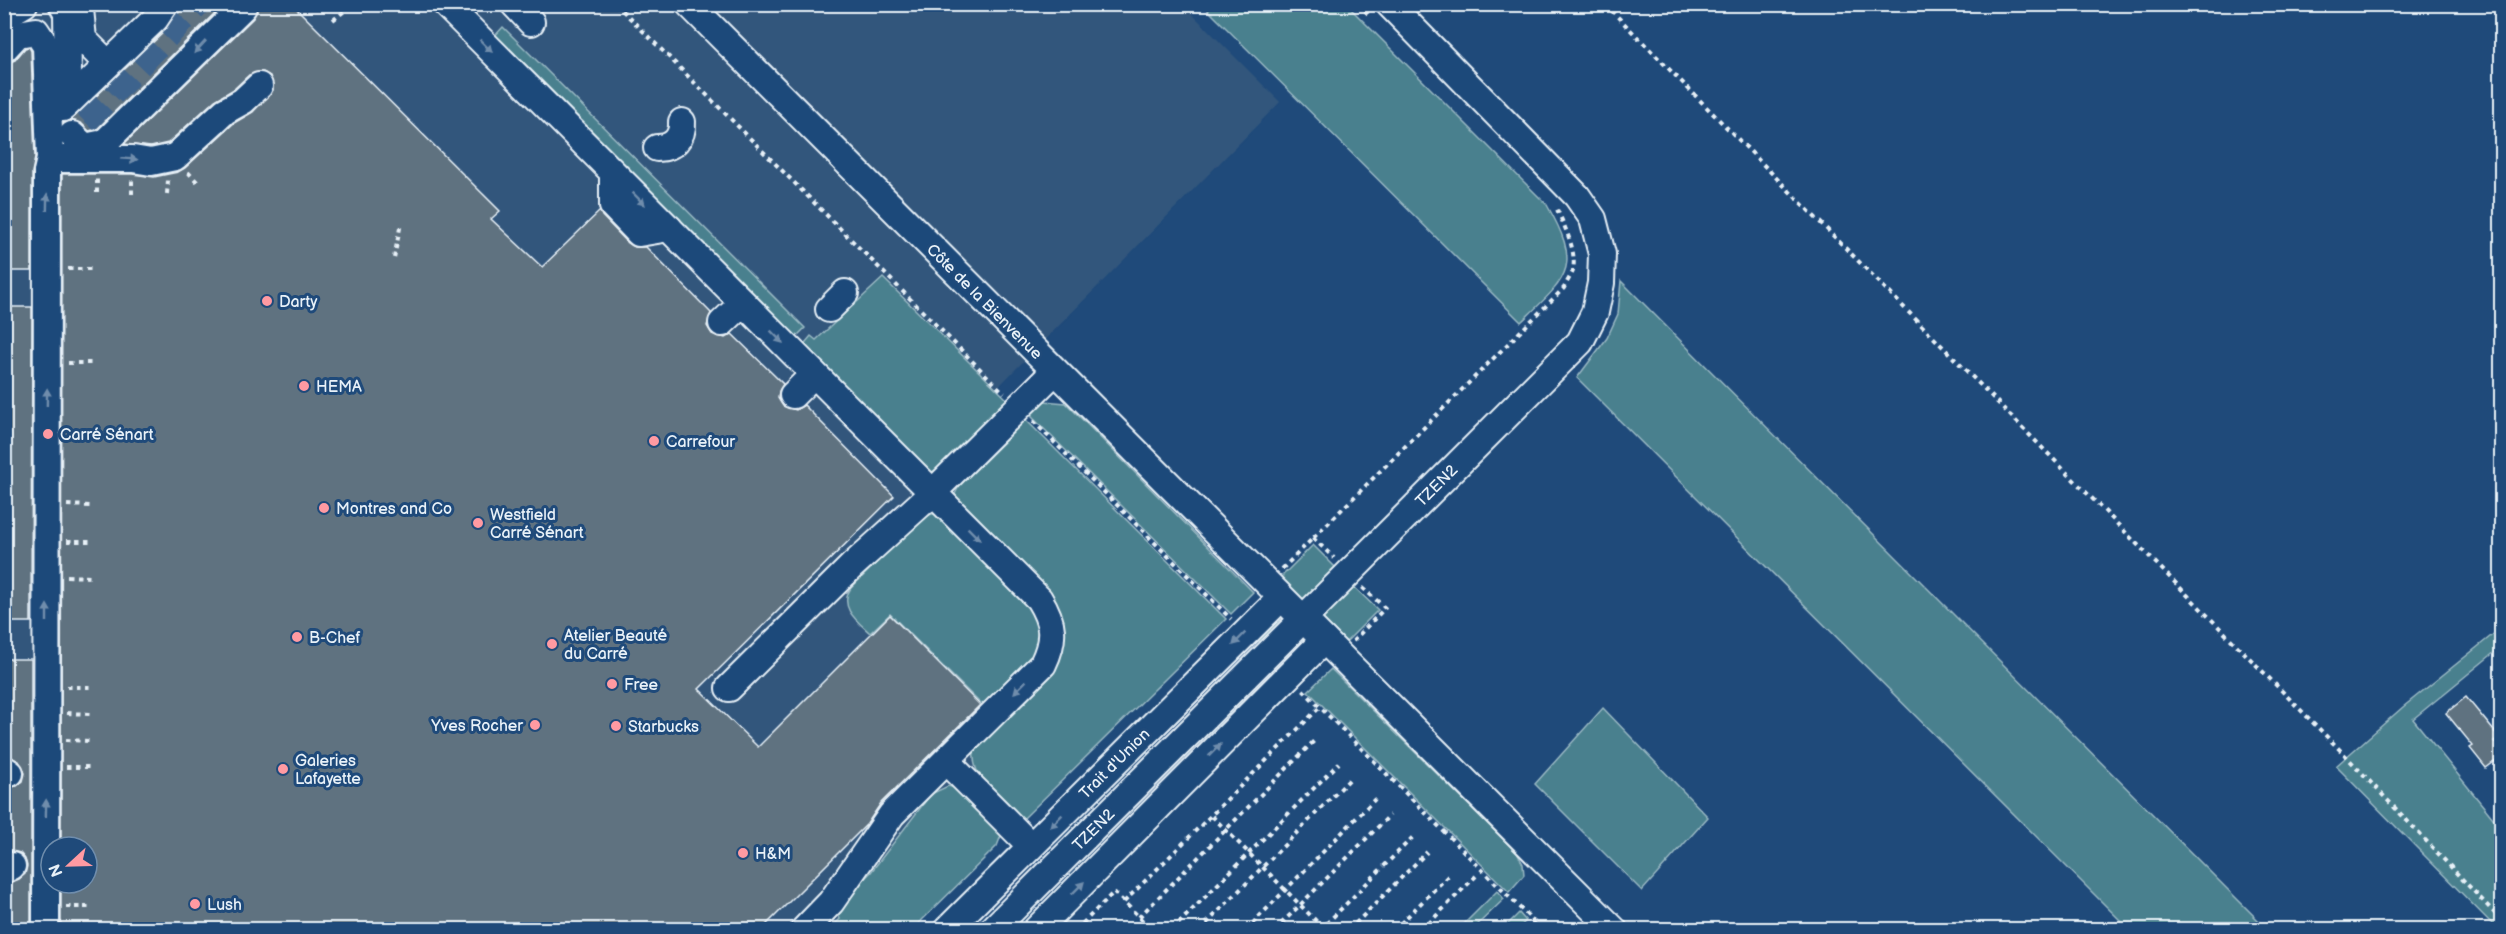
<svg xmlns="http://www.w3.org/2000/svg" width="2506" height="934" font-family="'Balsamiq Sans',sans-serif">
	<rect width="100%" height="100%" fill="#1f4a7a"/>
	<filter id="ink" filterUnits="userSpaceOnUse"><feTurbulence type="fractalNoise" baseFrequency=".0167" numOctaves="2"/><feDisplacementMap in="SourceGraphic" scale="12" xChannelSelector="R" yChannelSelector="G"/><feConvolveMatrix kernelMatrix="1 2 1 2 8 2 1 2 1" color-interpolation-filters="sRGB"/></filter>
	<g filter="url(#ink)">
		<path fill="#32567c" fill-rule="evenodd" d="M 5,5 L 1183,5 L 1280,102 L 924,462 L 1141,679 L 897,929 L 5,930 ZM 51,847 L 87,847 L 87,883 L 51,883 Z"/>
		<g fill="#4a808e" stroke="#99b8c3" stroke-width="1.5">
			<path d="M 1203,5 L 1347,5 L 1547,205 C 1583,268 1568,277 1521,322 Z"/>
			<path d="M 503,27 L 805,328 L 793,340 L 492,39 Z"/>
			<path d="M 883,278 L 1010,402 L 938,471 L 930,472 L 922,469 L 800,349 L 811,336 L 816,340 Z"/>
			<path d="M 1621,281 L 2267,929 L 2129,929 L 1577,378 L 1607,338 L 1618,314 Z"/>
			<path d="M 1044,401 L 1066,403 L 1253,592 L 1231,614 L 1028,413 L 1039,403 Z"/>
			<path d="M 1024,418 L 1226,619 L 1024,818 L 1018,817 C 999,798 967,777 975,746 L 1060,646 L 956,503 L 955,494 L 965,475 Z"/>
			<path d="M 932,514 L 939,514 L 1035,606 L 1043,645 L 987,710 L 890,614 L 870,633 C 857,621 838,607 851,588 L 922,518 Z"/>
			<path d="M 1313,545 L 1337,569 L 1305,601 L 1281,577 Z"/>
			<path d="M 1351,584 L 1378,610 L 1346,642 L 1320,616 Z"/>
			<path d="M 1277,619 L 1286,622 L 1262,644 L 1253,635 Z"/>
			<path d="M 2501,628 L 2501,647 L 2413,719 L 2501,828 L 2502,929 L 2498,930 L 2336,766 L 2403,707 Z"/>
			<path d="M 1331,669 L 1517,853 L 1523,864 L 1524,875 L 1509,892 L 1308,691 Z"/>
			<path d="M 1603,708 L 1708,817 L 1642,891 L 1535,784 Z"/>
			<path d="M 948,786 L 955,788 L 1002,833 L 997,846 L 913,929 L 829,930 L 840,919 L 836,908 L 871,872 L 931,794 Z"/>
			<path d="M 1497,891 L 1504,899 L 1473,929 L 1459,929 Z"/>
			<path d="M 1519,913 L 1526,921 L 1517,929 L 1503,929 Z"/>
		</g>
		<g fill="#5f7280" stroke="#e8f1f8" stroke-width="1.5">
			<path d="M 185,4 L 224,4 L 97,129 L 89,131 L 82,124 L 71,120 L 166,30 Z"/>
			<path d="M 258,4 L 292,4 L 500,211 L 491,219 L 542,267 L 600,211 L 602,216 L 628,243 L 635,247 L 646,247 L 711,313 L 707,326 L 712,334 L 725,338 L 732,334 L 783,384 L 779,391 L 778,398 L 783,406 L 796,410 L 804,405 L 894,496 L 699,689 L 758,747 L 890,615 L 980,705 L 881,803 L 867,824 L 761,930 L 61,930 L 61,883 L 87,883 L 87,847 L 61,847 L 62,174 L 132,174 L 154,177 L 178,172 L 185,168 L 234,123 L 253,112 L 273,90 L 270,76 L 263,72 L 249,75 L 234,89 L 215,100 L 168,143 L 151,147 L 124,144 L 253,18 Z"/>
			<path d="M 29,47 L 31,51 L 35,158 L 32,172 L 32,271 L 4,271 L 4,64 L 15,60 L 25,48 Z"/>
			<path d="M 4,307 L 32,307 L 31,622 L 4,622 Z"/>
			<path d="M 4,659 L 31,659 L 31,930 L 4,930 L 4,885 L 19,879 L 25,874 L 27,866 L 25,859 L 20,853 L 12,851 L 4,853 L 4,787 L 17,786 L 23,781 L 25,773 L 19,761 L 4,754 Z"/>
			<path d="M 2466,697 L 2499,737 L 2494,741 L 2502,751 L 2502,756 L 2486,768 L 2470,748 L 2473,746 L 2446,713 Z"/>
		</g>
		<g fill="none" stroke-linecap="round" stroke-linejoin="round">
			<path stroke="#3d638d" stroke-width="26" stroke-dasharray="26 13" stroke-linecap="butt" d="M 58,150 L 197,4"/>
			<g stroke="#e8f1f8" stroke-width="30">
				<g id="minor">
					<path d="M 62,4 L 67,13 L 68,78 L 63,83"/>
					<path d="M 445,4 L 1039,599 C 1054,623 1055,639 1043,664 L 892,814 L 831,902 L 804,930"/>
					<path d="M 514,4 L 531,22"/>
					<path d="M 689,4 L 1614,930"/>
					<path d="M 80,9 L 83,39 L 108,64"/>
					<path d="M 4,19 L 14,10 L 24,4"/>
					<path d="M 4,49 L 18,34 L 36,31 L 46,46 L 50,159 L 47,172 L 47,208 L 46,930"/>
					<path d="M 63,108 L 155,19 L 165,4"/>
					<path d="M 72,135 L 85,147 L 104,143 L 243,7"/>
					<path d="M 657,148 C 674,148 683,137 682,122"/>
					<path d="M 50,159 L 133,159 L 151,162 L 175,157 L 225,111 L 243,101 L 259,86"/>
					<path d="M 613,173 L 613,206 L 639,233 L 669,228"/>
					<path d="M 829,309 L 845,293"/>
					<path d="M 722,323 L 743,303"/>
					<path d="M 793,395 L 814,374"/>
					<path d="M 729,688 L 852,566 L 927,498 L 1055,371"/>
					<path d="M 946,761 L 1031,846"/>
					<path d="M 4,769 L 10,773"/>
					<path d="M 4,870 L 12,866"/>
					<path d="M 947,930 L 1281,598"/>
					<path d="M 992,930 L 1580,342 L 1595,312 L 1601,283 L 1602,254 L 1593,219 L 1577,196 L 1389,4"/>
					<path d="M 1036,930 L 1324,640"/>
				</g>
			</g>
			<g stroke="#e8f1f8" stroke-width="4" stroke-dasharray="4.5 4.5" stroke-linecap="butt">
				<path d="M 616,4 L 1004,393"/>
				<path d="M 1359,4 L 1369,15"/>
				<path d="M 1605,4 L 2342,752 L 2502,921"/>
				<path d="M 333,20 L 351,6 L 358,4"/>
				<path d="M 188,172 L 200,185"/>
				<path d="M 97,193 L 97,179"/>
				<path d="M 132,194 L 132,179"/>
				<path d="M 167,194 L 168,180"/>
				<path d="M 394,258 L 401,223"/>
				<path d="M 68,269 L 92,269"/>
				<path d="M 68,363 L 91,363"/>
				<path d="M 1033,421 L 1231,619"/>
				<path d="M 67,505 L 90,506"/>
				<path d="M 1313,538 L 1334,558"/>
				<path d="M 67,541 L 90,541"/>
				<path d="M 1282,569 L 1564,288 C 1566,283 1571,276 1573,271 C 1577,249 1564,226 1556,207"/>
				<path d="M 67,576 L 90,577"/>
				<path d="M 1353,641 L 1385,608 L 1362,587"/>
				<path d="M 67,687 L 90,687"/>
				<path d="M 1303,690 L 1542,930"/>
				<path d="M 67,713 L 90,714"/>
				<path d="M 66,740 L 90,741"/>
				<path d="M 66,767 L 90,767"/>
				<path d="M 1212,816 L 1325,930"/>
				<path d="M 87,854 L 89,854"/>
				<path d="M 87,881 L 89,881"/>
				<path d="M 1124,902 L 1320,707"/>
				<path d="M 66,907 L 89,907"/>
				<path d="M 1139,917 L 1315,740"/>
				<path d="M 1076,930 L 1114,892 L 1152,930"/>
				<path d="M 1172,930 L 1339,763"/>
				<path d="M 1200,930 L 1352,777"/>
				<path d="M 1246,930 L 1375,799"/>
				<path d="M 1275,930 L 1390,815"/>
				<path d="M 1320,930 L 1413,837"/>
				<path d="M 1349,930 L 1427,852"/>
				<path d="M 1394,930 L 1449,875"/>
				<path d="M 1422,930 L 1476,876"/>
			</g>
			<use href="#minor" stroke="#1f4a7a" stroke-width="26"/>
		</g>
		<defs><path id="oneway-solid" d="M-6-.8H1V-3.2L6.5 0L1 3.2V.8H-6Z" transform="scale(1.5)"/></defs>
		<g fill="#6f8dac">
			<use href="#oneway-solid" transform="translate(486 46) rotate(45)"/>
			<use href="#oneway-solid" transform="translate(200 47) rotate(133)"/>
			<use href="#oneway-solid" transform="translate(129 159) rotate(4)"/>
			<use href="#oneway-solid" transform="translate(639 199) rotate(45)"/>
			<use href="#oneway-solid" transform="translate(47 202) rotate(-89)"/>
			<use href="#oneway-solid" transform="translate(777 337) rotate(45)"/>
			<use href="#oneway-solid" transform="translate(47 397) rotate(-89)"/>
			<use href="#oneway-solid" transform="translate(974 534) rotate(45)"/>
			<use href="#oneway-solid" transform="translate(47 613) rotate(-90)"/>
			<use href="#oneway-solid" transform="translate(1239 639) rotate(135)"/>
			<use href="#oneway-solid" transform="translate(1020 687) rotate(135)"/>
			<use href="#oneway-solid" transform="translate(1215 750) rotate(-45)"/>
			<use href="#oneway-solid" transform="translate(46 808) rotate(-89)"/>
			<use href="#oneway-solid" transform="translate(1056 821) rotate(135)"/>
			<use href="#oneway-solid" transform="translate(1078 888) rotate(-45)"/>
		</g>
	</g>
	<g fill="#ff9aa2" stroke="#1f4a7a" stroke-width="2">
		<circle cx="267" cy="301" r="6"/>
		<circle cx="304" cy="386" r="6"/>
		<circle cx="48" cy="434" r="6"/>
		<circle cx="654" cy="441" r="6"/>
		<circle cx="324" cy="508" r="6"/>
		<circle cx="478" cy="523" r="6"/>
		<circle cx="297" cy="637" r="6"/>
		<circle cx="552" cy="644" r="6"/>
		<circle cx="612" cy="684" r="6"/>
		<circle cx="535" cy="725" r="6"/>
		<circle cx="616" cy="726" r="6"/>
		<circle cx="283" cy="769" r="6"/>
		<circle cx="743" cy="853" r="6"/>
		<circle cx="195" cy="904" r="6"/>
	</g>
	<g text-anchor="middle" stroke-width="6" stroke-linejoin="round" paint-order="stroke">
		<g font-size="16" fill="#e8f1f8" stroke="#1f4a7a" text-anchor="start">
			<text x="279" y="307">Darty</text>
			<text x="316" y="392">HEMA</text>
			<text x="60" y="440">Carré Sénart</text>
			<text x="666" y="447">Carrefour</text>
			<text x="336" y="514">Montres and Co</text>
			<text x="490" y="520">Westfield<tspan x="490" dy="18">Carré Sénart</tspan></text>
			<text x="564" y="641">Atelier Beauté<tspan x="564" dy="18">du Carré</tspan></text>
			<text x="309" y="643">B-Chef</text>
			<text x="624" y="690">Free</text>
			<text x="523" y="731" text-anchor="end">Yves Rocher</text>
			<text x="628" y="732">Starbucks</text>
			<text x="295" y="766">Galeries<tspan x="295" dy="18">Lafayette</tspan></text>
			<text x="755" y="859">H&amp;M</text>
			<text x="207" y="910">Lush</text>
		</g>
		<g font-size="16" fill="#e8f1f8" stroke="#1f4a7a">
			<text transform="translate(985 301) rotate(45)" y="6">Côte de la Bienvenue</text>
			<text transform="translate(1436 485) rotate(-45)" y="6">TZEN2</text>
			<text transform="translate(1114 763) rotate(-45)" y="6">Trait d'Union</text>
			<text transform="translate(1093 829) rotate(-45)" y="6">TZEN2</text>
		</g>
	</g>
	<rect width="2506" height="934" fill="none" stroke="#1f4a7a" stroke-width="24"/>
	<rect x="12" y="12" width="2482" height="910" fill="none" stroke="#e8f1f8" stroke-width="2" filter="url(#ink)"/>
	<g transform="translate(69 865) rotate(248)"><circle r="28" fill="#1f4a7a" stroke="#6f8dac" stroke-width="1.5"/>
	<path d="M0-4.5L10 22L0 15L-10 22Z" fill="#ff9aa2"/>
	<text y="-9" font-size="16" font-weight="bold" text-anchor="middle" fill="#e8f1f8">N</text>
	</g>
</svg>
